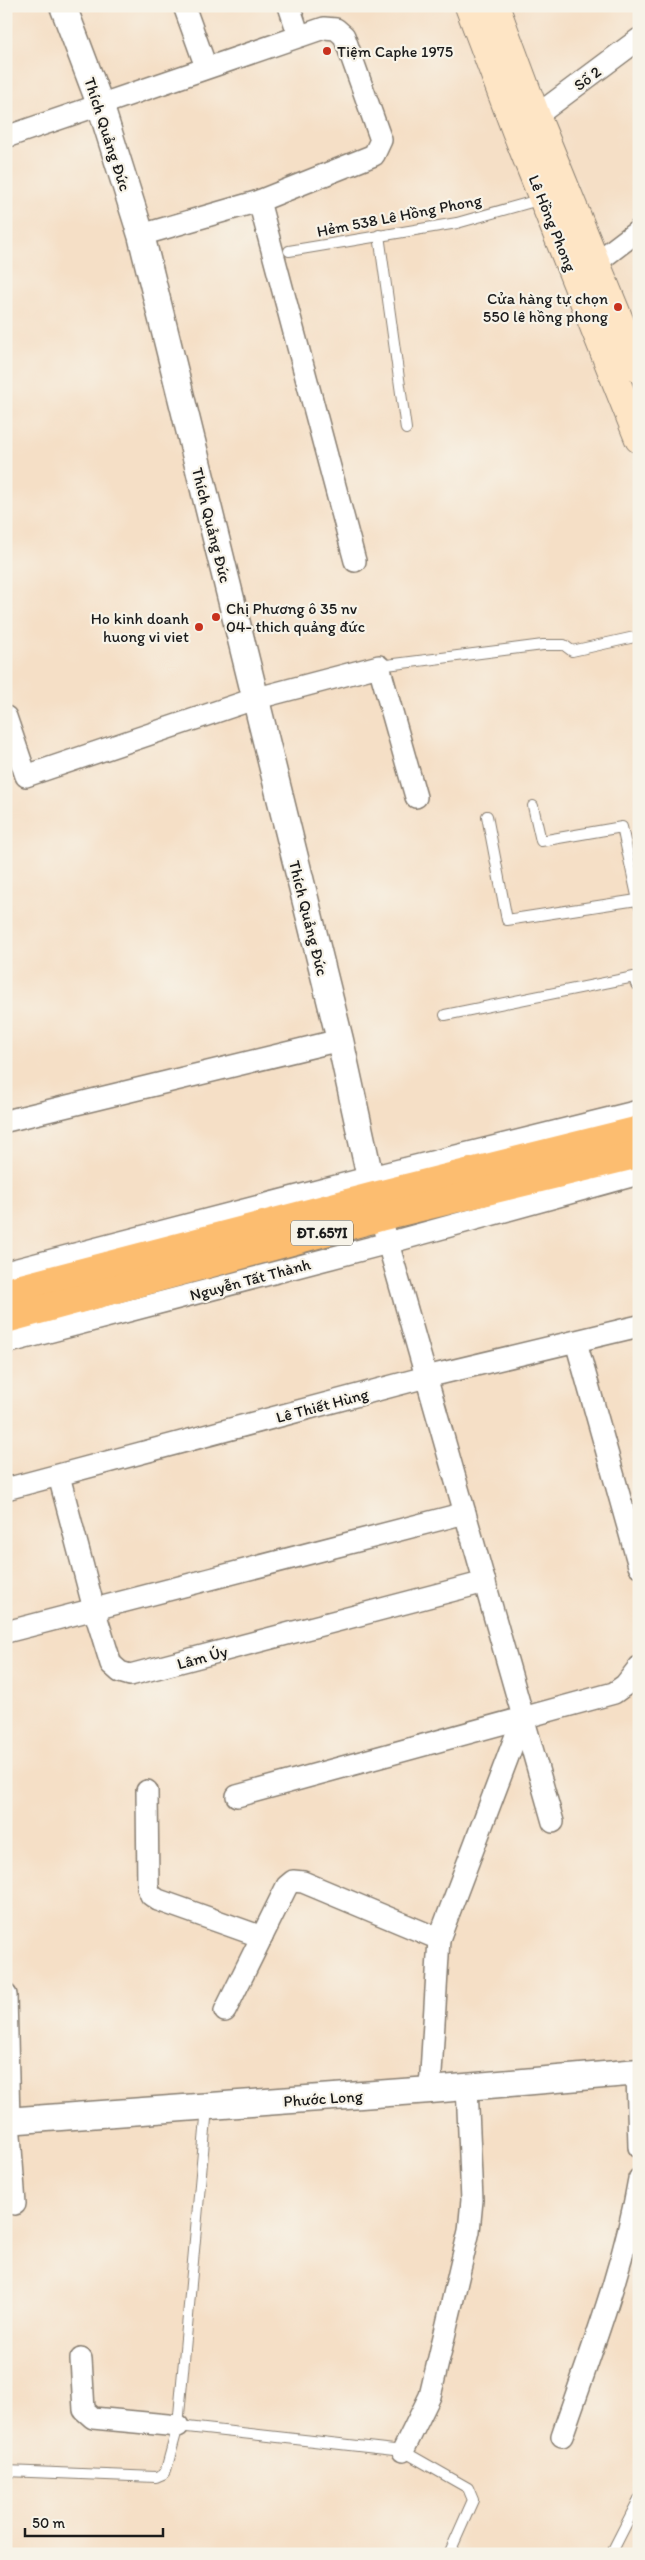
<svg xmlns="http://www.w3.org/2000/svg" width="645" height="2560" font-family="Itim,sans-serif">
	<rect width="100%" height="100%" fill="#f7f3e8"/>
	<filter id="ink" filterUnits="userSpaceOnUse"><feTurbulence type="fractalNoise" baseFrequency=".02" numOctaves="2"/><feDisplacementMap in="SourceGraphic" scale="10" xChannelSelector="R" yChannelSelector="G"/><feConvolveMatrix kernelMatrix="1 2 1 2 8 2 1 2 1" color-interpolation-filters="sRGB"/></filter>
	<filter id="wash" filterUnits="userSpaceOnUse"><feTurbulence type="fractalNoise" baseFrequency=".0096" numOctaves="4" result="noise"/><feDisplacementMap in="SourceGraphic" scale="20" xChannelSelector="R" yChannelSelector="G"/><feGaussianBlur stdDeviation="1.12" result="paint"/><feColorMatrix in="noise" values="0 0 0 0 0 0 0 0 0 0 0 0 0 0 0 0 0 1.4 0 .05"/><feComposite in="paint" operator="in"/></filter>
	<g filter="url(#wash)">
		<rect width="100%" height="100%" fill="#f5dfc6"/>
	</g>
	<g filter="url(#ink)">
		<g fill="none" stroke-linecap="round" stroke-linejoin="round">
			<g stroke="#887e71" stroke-width="12">
				<g id="service">
					<path d="M 379,235 L 406,429"/>
					<path d="M 289,251 L 457,223 L 542,199"/>
					<path d="M 379,666 L 543,645 L 564,645 L 572,651 L 639,636"/>
					<path d="M 533,806 L 541,841 L 622,827 L 639,905"/>
					<path d="M 487,816 L 507,920 L 637,900"/>
					<path d="M 445,1015 L 634,977 L 636,984 L 639,984"/>
					<path d="M 178,2426 L 207,2108"/>
					<path d="M 6,2471 L 156,2477 L 163,2474 L 166,2470 L 178,2426 L 403,2451 L 468,2488 L 473,2500 L 449,2554"/>
					<path d="M 611,2554 L 639,2499"/>
				</g>
			</g>
			<g stroke="#887e71" stroke-width="24">
				<g id="minor">
					<path d="M 184,6 L 206,67"/>
					<path d="M 289,6 L 299,36"/>
					<path d="M 536,116 L 639,39"/>
					<path d="M 6,137 L 324,28 L 336,29 L 344,36 L 381,140 L 374,155 L 259,201 L 141,235"/>
					<path d="M 259,201 L 355,561"/>
					<path d="M 597,262 L 639,230"/>
					<path d="M 6,717 L 26,776 L 254,699 L 379,666 L 416,797"/>
					<path d="M 6,1121 L 340,1040"/>
					<path d="M 384,1229 L 553,1822"/>
					<path d="M 6,1272 L 371,1177 L 639,1111"/>
					<path d="M 576,1342 L 639,1566"/>
					<path d="M 6,1343 L 388,1243 L 639,1174"/>
					<path d="M 59,1476 L 94,1609 L 111,1664 L 120,1672 L 130,1675 L 485,1582"/>
					<path d="M 6,1489 L 426,1377 L 639,1326"/>
					<path d="M 6,1632 L 465,1513"/>
					<path d="M 147,1791 L 148,1888 L 151,1895 L 158,1900 L 262,1937"/>
					<path d="M 237,1796 L 614,1693 L 625,1685 L 639,1667"/>
					<path d="M 6,1995 L 9,2121 L 15,2204"/>
					<path d="M 225,2011 L 287,1886 L 293,1881 L 303,1882 L 439,1939"/>
					<path d="M 637,2072 L 639,2147"/>
					<path d="M 430,2090 L 439,1939 L 523,1717"/>
					<path d="M 81,2359 L 84,2410 L 93,2418 L 178,2426"/>
					<path d="M 562,2436 C 591,2351 624,2268 639,2179"/>
					<path d="M 403,2451 L 430,2396 L 469,2231 L 472,2200 L 467,2087"/>
				</g>
			</g>
			<g stroke="#887e71" stroke-width="29">
				<g id="tertiary">
					<path d="M 63,6 L 100,104 L 141,235 L 340,1040 L 374,1196"/>
					<path d="M 6,2121 L 430,2090 L 639,2072"/>
				</g>
			</g>
			<g stroke="#887e71" stroke-width="30">
				<g id="secondary">
					<path d="M 469,6 L 516,131 L 639,439"/>
					<path d="M 495,6 L 536,116 L 639,369"/>
				</g>
			</g>
			<g stroke="#887e71" stroke-width="30">
				<g id="primary">
					<path d="M 6,1292 L 374,1196 L 639,1130"/>
					<path d="M 6,1319 L 380,1217 L 639,1154"/>
				</g>
			</g>
			<use href="#service" stroke="#fff" stroke-width="10"/>
			<use href="#minor" stroke="#fff" stroke-width="21"/>
			<use href="#tertiary" stroke="#fff" stroke-width="26"/>
			<use href="#secondary" stroke="#fee5c5" stroke-width="28"/>
			<use href="#primary" stroke="#fcbd6f" stroke-width="28"/>
		</g>
	</g>
	<g fill="#c8321e" stroke="#f7f3e8" stroke-width="2">
		<circle cx="327" cy="51" r="5"/>
		<circle cx="618" cy="307" r="5"/>
		<circle cx="216" cy="617" r="5"/>
		<circle cx="199" cy="627" r="5"/>
	</g>
	<g text-anchor="middle" stroke-width="4.5" stroke-linejoin="round" paint-order="stroke">
		<rect fill="#f7f3e8" stroke="#5e5c59" stroke-width="1" x="291" y="1220.5" width="62" height="25" rx="4"/>
		<g font-size="15" font-weight="bold" fill="#1c1c1c">
			<text x="322" y="1238">ĐT.657I</text>
		</g>
		<g font-size="16" fill="#1c1c1c" stroke="#f7f3e8" text-anchor="start">
			<text x="337" y="57">Tiệm Caphe 1975</text>
			<text x="608" y="304" text-anchor="end">Cửa hàng tự chọn<tspan x="608" dy="18">550 lê hồng phong</tspan></text>
			<text x="226" y="614">Chị Phương ô 35 nv<tspan x="226" dy="18">04- thich quảng đức</tspan></text>
			<text x="189" y="624" text-anchor="end">Ho kinh doanh<tspan x="189" dy="18">huong vi viet</tspan></text>
		</g>
		<g font-size="16" fill="#1c1c1c" stroke="#f7f3e8">
			<text transform="translate(587 78) rotate(-37)" y="6">Số 2</text>
			<text transform="translate(108 134) rotate(72)" y="6">Thích Quảng Đức</text>
			<text transform="translate(399 215) rotate(-11)" y="6">Hẻm 538 Lê Hồng Phong</text>
			<text transform="translate(553 223) rotate(68)" y="6">Lê Hồng Phong</text>
			<text transform="translate(212 525) rotate(76)" y="6">Thích Quảng Đức</text>
			<text transform="translate(309 918) rotate(76)" y="6">Thích Quảng Đức</text>
			<text transform="translate(250 1279) rotate(-15)" y="6">Nguyễn Tất Thành</text>
			<text transform="translate(322 1405) rotate(-15)" y="6">Lê Thiết Hùng</text>
			<text transform="translate(202 1657) rotate(-15)" y="6">Lâm Úy</text>
			<text transform="translate(323 2098) rotate(-4)" y="6">Phước Long</text>
		</g>
	</g>
	<rect width="645" height="2560" fill="none" stroke="#f7f3e8" stroke-width="25"/>
	<path d="M25 2528v8h138v-8" fill="none" stroke="#1c1c1c" stroke-width="2.5"/>
	<text x="32" y="2528" font-size="15" fill="#1c1c1c" stroke="#f7f3e8" stroke-width="4" paint-order="stroke">50 m</text>
</svg>
